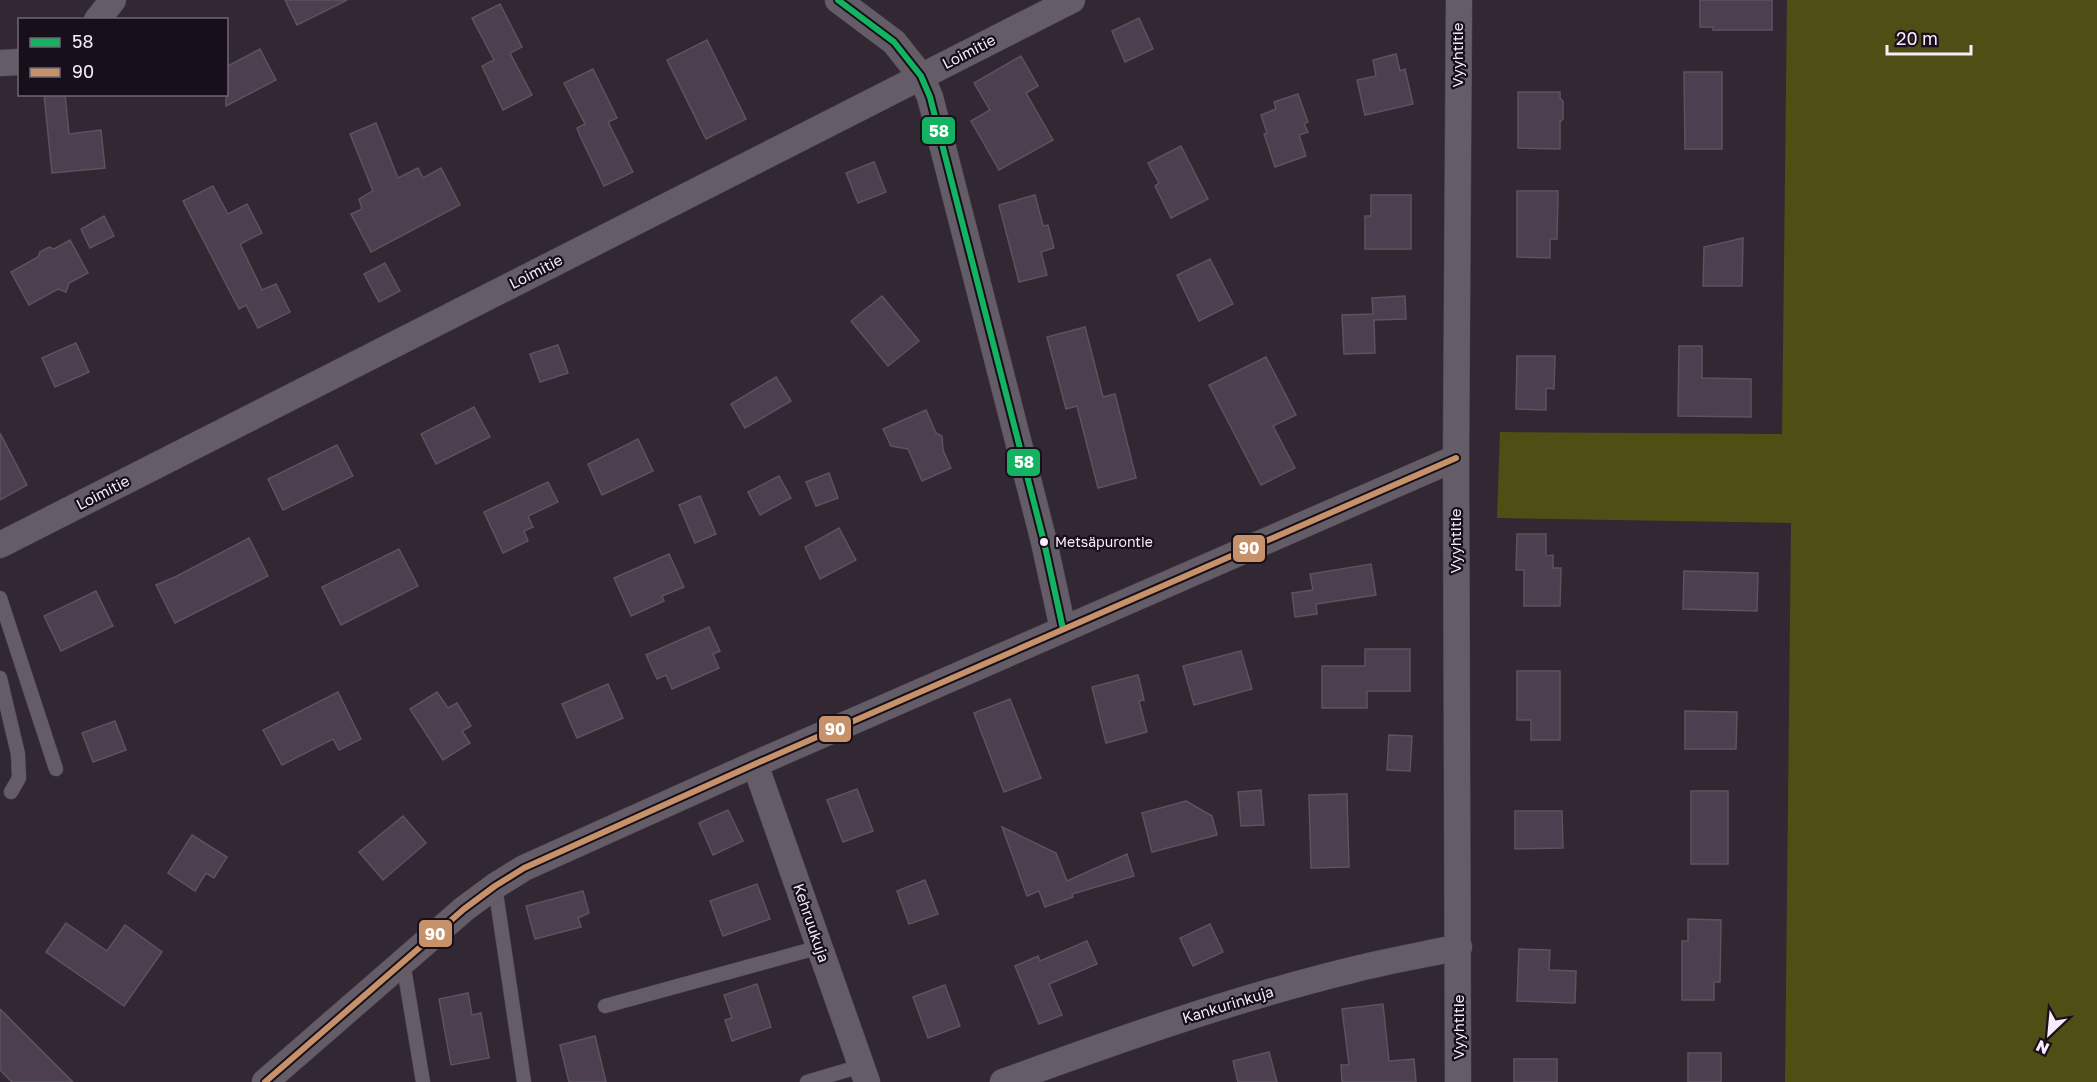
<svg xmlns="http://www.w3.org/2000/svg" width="2097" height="1082" font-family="'Golos Text',sans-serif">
	<rect width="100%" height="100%" fill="#312834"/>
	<path fill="#4f4e14" d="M 1787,0 L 2097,0 L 2097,1082 L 1785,1082 L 1791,523 L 1497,518 L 1500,432 L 1782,434 Z"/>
	<g fill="#4b3f50" stroke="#5b535e" stroke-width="1.5">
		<path d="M 285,0 L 347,0 L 297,25 Z"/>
		<path d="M 1700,0 L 1772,0 L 1772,30 L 1713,30 L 1713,27 L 1700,27 Z"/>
		<path d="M 500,4 L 522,47 L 510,53 L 532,95 L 503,110 L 482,66 L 494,60 L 472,18 Z"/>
		<path d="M 1139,18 L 1153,49 L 1125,62 L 1112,31 Z"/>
		<path d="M 707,40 L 746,119 L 706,139 L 667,60 Z"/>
		<path d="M 260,49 L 276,80 L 226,106 L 226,67 Z"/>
		<path d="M 1396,54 L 1400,71 L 1405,69 L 1413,104 L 1365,115 L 1357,80 L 1376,76 L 1373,60 Z"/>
		<path d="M 1021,56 L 1038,86 L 1026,93 L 1053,140 L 999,170 L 971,121 L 990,110 L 974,83 Z"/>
		<path d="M 593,69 L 617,118 L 608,122 L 633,172 L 604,186 L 580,136 L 577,128 L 585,124 L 564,83 Z"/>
		<path d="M 1684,72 L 1722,72 L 1722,149 L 1685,149 Z"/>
		<path d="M 1518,92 L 1560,92 L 1560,98 L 1563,101 L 1563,119 L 1560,122 L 1560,149 L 1518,148 Z"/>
		<path d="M 44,94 L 65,94 L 69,134 L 101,130 L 105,168 L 52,173 Z"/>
		<path d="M 1298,94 L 1308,122 L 1304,124 L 1308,132 L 1299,135 L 1306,156 L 1275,167 L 1264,134 L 1267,133 L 1261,115 L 1276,109 L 1274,102 Z"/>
		<path d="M 376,123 L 398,178 L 418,168 L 423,178 L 441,168 L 460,205 L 371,252 L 351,214 L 362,209 L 359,199 L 373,191 L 350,134 Z"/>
		<path d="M 1181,146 L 1208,199 L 1171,218 L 1155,186 L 1159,183 L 1148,163 Z"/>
		<path d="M 874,162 L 886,192 L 858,203 L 846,173 Z"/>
		<path d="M 213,186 L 228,214 L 247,204 L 262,233 L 240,244 L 262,290 L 276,284 L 290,312 L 258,328 L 246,305 L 239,309 L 183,201 Z"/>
		<path d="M 1517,191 L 1558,191 L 1557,239 L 1550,239 L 1550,258 L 1517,257 Z"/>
		<path d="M 1035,195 L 1043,226 L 1048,225 L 1054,248 L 1041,252 L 1047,275 L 1019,282 L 999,205 Z"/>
		<path d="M 1371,195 L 1411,195 L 1411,249 L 1365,249 L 1365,216 L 1371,216 Z"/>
		<path d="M 104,216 L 114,236 L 90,248 L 81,229 Z"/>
		<path d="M 1743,238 L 1742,286 L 1703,286 L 1704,247 Z"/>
		<path d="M 70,240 L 88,273 L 69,283 L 66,292 L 58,289 L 29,305 L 11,272 L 38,257 L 40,252 L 49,247 L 54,249 Z"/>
		<path d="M 1210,259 L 1233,304 L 1199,321 L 1177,275 Z"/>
		<path d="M 385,263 L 400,291 L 379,302 L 364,274 Z"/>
		<path d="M 882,296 L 919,341 L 888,366 L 851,321 Z"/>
		<path d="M 1405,296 L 1406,319 L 1374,320 L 1375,353 L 1344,354 L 1342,315 L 1373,314 L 1372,298 Z"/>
		<path d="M 1085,327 L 1103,397 L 1115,394 L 1136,478 L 1098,488 L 1077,406 L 1066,409 L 1047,337 Z"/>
		<path d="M 76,343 L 89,372 L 55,387 L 42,358 Z"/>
		<path d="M 558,345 L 568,373 L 540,382 L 530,354 Z"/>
		<path d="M 1679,346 L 1702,346 L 1702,378 L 1751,379 L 1751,417 L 1678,416 Z"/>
		<path d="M 1517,356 L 1555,356 L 1554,389 L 1546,388 L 1546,410 L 1516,409 Z"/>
		<path d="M 1266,357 L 1296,415 L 1273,426 L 1295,468 L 1261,485 L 1209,385 Z"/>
		<path d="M 776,377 L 791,401 L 745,428 L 731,404 Z"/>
		<path d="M 474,407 L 490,437 L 436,464 L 421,434 Z"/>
		<path d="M 926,410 L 936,433 L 942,436 L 943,450 L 951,468 L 922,481 L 908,449 L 891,446 L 883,429 Z"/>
		<path d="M 0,433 L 27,485 L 0,500 Z"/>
		<path d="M 638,439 L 653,471 L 602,495 L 588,464 Z"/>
		<path d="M 337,445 L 353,476 L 283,510 L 268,479 Z"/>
		<path d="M 829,473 L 838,498 L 816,506 L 806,482 Z"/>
		<path d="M 779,476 L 791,498 L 760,515 L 748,492 Z"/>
		<path d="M 548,482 L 558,502 L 528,516 L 533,527 L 524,531 L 528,541 L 503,553 L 484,512 Z"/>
		<path d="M 700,496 L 716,534 L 695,543 L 679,505 Z"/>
		<path d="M 839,528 L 856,560 L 820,579 L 805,547 Z"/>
		<path d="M 1517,534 L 1546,534 L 1546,556 L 1553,555 L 1553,568 L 1561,568 L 1560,606 L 1524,606 L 1524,570 L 1516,570 Z"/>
		<path d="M 249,538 L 268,576 L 175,623 L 156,585 L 177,576 Z"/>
		<path d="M 399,549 L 418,586 L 341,625 L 322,587 Z"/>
		<path d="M 669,554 L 684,587 L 662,596 L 664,601 L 631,616 L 614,578 Z"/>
		<path d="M 1371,564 L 1376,595 L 1316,604 L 1317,614 L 1295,617 L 1292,593 L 1313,590 L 1310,574 Z"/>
		<path d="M 1684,571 L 1758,573 L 1757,611 L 1683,609 Z"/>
		<path d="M 96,591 L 113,626 L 61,651 L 44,616 Z"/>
		<path d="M 709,627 L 720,651 L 713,654 L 719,668 L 672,689 L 666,675 L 657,679 L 646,655 Z"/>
		<path d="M 1365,649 L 1410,649 L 1410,691 L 1367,691 L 1367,708 L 1322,708 L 1322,666 L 1365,666 Z"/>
		<path d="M 1241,651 L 1252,689 L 1194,705 L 1183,666 Z"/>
		<path d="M 1517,671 L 1560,671 L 1560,740 L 1531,740 L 1531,720 L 1517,720 Z"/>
		<path d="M 1138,675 L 1144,700 L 1139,701 L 1147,732 L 1106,743 L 1092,687 Z"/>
		<path d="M 608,684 L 623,718 L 577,738 L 562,704 Z"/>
		<path d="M 338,692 L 361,739 L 339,750 L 333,739 L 282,765 L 263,730 Z"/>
		<path d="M 437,692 L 448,708 L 457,703 L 471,726 L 462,731 L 470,743 L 443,760 L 410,709 Z"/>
		<path d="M 1010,699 L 1041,778 L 1004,792 L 974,713 Z"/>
		<path d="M 1685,711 L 1737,712 L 1736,749 L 1685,749 Z"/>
		<path d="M 115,721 L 126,750 L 93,762 L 82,733 Z"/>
		<path d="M 1389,735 L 1412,736 L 1410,771 L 1387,770 Z"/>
		<path d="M 857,789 L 873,831 L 843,842 L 827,800 Z"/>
		<path d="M 1261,790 L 1264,825 L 1241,826 L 1238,792 Z"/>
		<rect x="1691" y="791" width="37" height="73"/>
		<path d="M 1347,794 L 1349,867 L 1311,868 L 1309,795 Z"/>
		<path d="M 1186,801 L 1212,816 L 1217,835 L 1152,852 L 1142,813 Z"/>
		<path d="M 728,810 L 743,841 L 713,855 L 699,823 Z"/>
		<path d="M 1515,811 L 1562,811 L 1563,848 L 1515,849 Z"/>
		<path d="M 403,816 L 426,843 L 383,880 L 359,852 Z"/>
		<path d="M 1002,827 L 1056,853 L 1067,881 L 1127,854 L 1134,876 L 1072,894 L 1073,897 L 1045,907 L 1039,891 L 1027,896 Z"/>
		<path d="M 192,835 L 227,857 L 214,878 L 206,873 L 195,891 L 168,873 Z"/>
		<path d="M 925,880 L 938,914 L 909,924 L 897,891 Z"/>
		<path d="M 757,884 L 770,919 L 723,936 L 710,901 Z"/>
		<path d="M 583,891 L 589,913 L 578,918 L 581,927 L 535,939 L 526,906 Z"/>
		<path d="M 1688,919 L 1721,920 L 1720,982 L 1714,982 L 1714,1000 L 1682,1000 L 1682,941 L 1688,941 Z"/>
		<path d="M 66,923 L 107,951 L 125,925 L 162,952 L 124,1006 L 46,952 Z"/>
		<path d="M 1210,924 L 1223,952 L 1193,966 L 1180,938 Z"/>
		<path d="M 1087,941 L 1097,964 L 1049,984 L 1062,1015 L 1039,1024 L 1015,966 L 1038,956 L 1040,961 Z"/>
		<path d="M 1519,949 L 1550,950 L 1549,970 L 1576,971 L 1575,1003 L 1517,1001 Z"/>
		<path d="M 757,984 L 771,1027 L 732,1041 L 725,1020 L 732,1018 L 724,995 Z"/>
		<path d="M 945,985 L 960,1026 L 928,1038 L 913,997 Z"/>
		<path d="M 468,993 L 472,1015 L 481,1013 L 489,1058 L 451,1065 L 439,999 Z"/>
		<path d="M 1383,1004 L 1389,1061 L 1414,1059 L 1416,1082 L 1342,1082 L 1341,1065 L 1349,1065 L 1342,1009 Z"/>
		<path d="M 0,1009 L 73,1082 L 12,1082 L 0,1070 Z"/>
		<path d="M 595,1036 L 606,1082 L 569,1082 L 560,1045 Z"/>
		<path d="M 1269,1052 L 1277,1082 L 1238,1082 L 1233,1061 Z"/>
		<rect x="1688" y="1053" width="33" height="29"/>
		<rect x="1514" y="1059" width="43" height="23"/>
	</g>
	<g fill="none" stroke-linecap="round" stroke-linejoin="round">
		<g stroke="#4d4551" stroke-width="15">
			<g id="lane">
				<path d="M 0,598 L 56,769"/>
				<path d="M 0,678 L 18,754 L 19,778 L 11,792"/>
				<path d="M 495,886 L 524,1082"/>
				<path d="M 403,962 L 423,1082"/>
				<path d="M 605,1006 L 820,947"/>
				<path d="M 807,1082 L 861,1066"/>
			</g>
		</g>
		<g stroke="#4d4551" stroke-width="27">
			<g id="street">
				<path d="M 838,0 L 894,42 L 921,76 L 930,97 L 1044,542 L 1063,629"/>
				<path d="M 97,20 L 113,0"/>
				<path d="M 0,63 L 20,62"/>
				<path d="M 0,545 L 1072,0"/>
				<path d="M 755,764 L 867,1082"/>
				<path d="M 265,1082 L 464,909 L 495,886 L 524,868 L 755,764 L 1456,458"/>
				<path d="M 1003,1082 C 1118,1040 1233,999 1352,970 C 1387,961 1423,955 1459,947"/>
				<path d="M 1458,1082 L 1456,458 L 1459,0"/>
			</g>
		</g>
		<use href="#lane" stroke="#645c67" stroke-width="14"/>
		<use href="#street" stroke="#645c67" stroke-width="26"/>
		<g stroke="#170f1a" stroke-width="10">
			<path id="bus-1" d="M 838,0 L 894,42 L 921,76 L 930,97 L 1044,542 L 1063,629"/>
		</g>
		<g stroke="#170f1a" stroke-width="10">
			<path id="bus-2" d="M 265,1082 L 464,909 L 495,886 L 524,868 L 755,764 L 1456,458"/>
		</g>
		<use href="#bus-1" stroke="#13b361" stroke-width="6"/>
		<use href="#bus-2" stroke="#c7916a" stroke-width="6"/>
	</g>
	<circle fill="#f7ebfc" stroke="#170f1a" stroke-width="2" cx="1044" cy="542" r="5"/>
	<g text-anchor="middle" stroke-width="4.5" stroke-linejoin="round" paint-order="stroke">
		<g font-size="14" fill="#f7ebfc" stroke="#170f1a" text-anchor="start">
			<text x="1055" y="547">Metsäpurontie</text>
		</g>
		<g font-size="15" fill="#f7ebfc" stroke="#170f1a">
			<text transform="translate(969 52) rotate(-27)" y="5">Loimitie</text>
			<text transform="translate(1458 55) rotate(-90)" y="5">Vyyhtitie</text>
			<text transform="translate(536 272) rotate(-27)" y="5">Loimitie</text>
			<text transform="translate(103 493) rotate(-27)" y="5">Loimitie</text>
			<text transform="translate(1456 541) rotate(-90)" y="5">Vyyhtitie</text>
			<text transform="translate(811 923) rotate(71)" y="5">Kehruukuja</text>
			<text transform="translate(1228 1005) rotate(-17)" y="5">Kankurinkuja</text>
			<text transform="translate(1459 1027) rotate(-90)" y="5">Vyyhtitie</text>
		</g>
	</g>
	<g stroke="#170f1a" stroke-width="2">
		<rect x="921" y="116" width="35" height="29" rx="6" fill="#13b361"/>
		<rect x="1006" y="448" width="35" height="29" rx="6" fill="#13b361"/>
		<rect x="1232" y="534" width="34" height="29" rx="6" fill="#c7916a"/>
		<rect x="818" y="715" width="34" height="28" rx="6" fill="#c7916a"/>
		<rect x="418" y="919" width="35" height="29" rx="6" fill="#c7916a"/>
	</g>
	<g font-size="16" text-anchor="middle" font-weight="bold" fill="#fff">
		<text x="939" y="137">58</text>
		<text x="1024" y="468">58</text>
		<text x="1249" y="554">90</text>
		<text x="835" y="735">90</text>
		<text x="435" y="940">90</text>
	</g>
	<rect x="18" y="18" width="210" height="78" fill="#170f1a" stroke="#716774" stroke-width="1.5"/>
	<rect x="30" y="38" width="30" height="9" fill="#13b361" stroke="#716774" stroke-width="1.5"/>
	<text x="72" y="48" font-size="18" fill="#f7ebfc">58</text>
	<rect x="30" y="68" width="30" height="9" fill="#c7916a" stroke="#716774" stroke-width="1.5"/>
	<text x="72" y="78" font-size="18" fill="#f7ebfc">90</text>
	<g transform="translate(2049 1034) rotate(206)" stroke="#170f1a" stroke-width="4.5" paint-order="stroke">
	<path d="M0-4.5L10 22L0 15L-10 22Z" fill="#f7ebfc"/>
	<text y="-9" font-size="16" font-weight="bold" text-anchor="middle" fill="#f7ebfc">N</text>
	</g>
	<path d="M1887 45v9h84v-9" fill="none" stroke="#f7ebfc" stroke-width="3"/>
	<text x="1896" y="45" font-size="18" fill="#f7ebfc" stroke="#170f1a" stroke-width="4.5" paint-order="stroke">20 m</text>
</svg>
